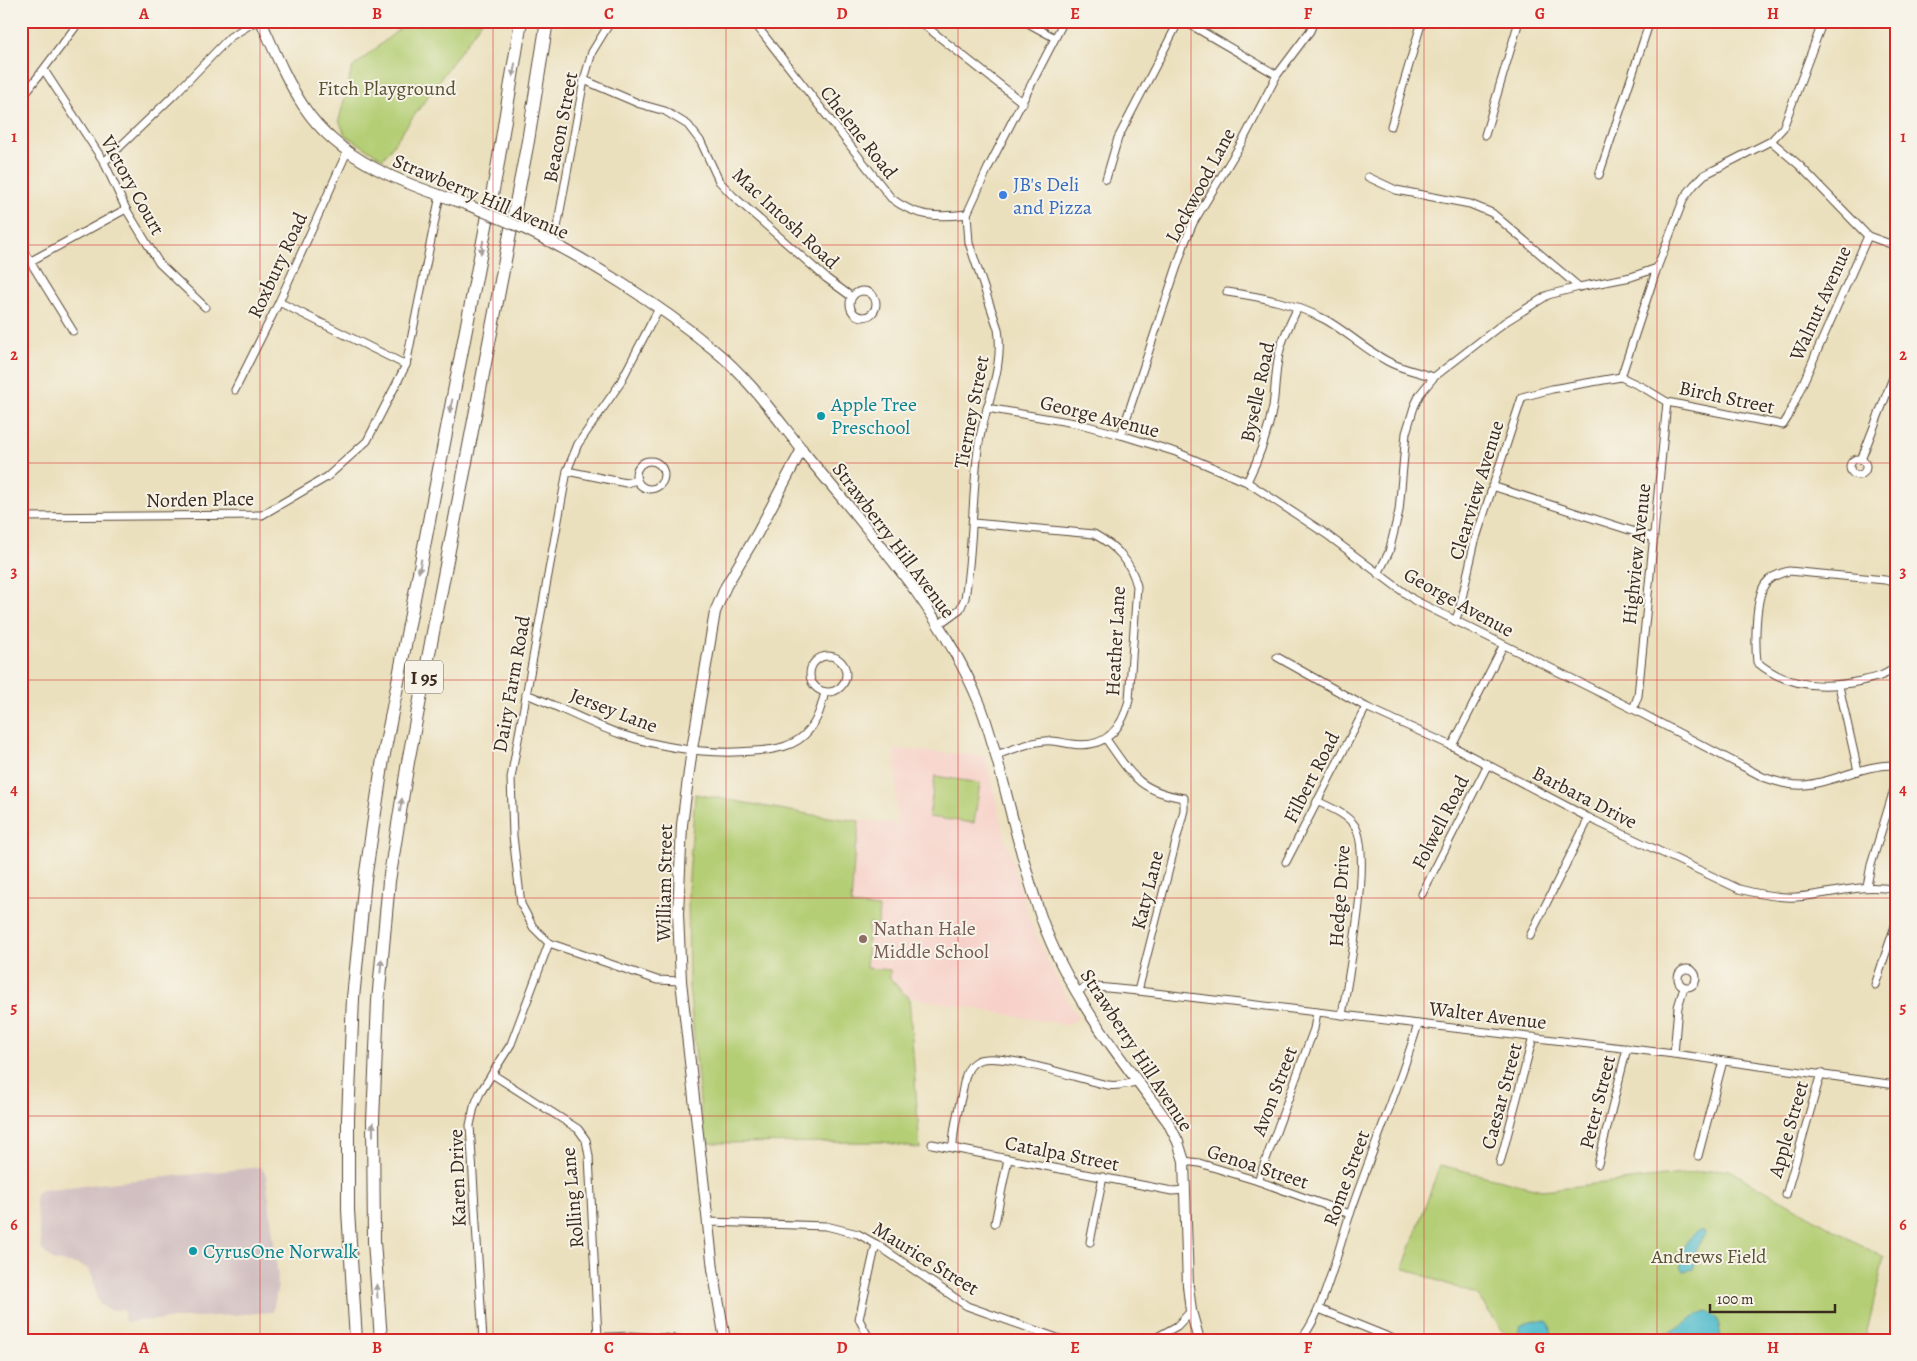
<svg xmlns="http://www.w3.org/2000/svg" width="1917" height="1361" font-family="Alegreya,serif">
	<rect width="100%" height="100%" fill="#f7f3e8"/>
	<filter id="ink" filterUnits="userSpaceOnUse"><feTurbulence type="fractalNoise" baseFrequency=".02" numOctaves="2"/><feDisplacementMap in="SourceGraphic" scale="10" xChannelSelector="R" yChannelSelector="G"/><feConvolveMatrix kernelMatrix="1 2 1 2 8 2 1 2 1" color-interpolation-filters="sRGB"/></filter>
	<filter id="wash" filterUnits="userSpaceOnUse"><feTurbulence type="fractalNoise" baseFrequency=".0096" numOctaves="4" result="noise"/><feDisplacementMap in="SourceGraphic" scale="20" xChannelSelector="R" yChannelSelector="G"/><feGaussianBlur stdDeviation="1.12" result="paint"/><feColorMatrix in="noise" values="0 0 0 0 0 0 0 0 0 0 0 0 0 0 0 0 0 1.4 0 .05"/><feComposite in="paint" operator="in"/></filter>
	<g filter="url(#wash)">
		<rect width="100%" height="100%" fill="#ebe0bd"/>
		<path fill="#f7d1c9" d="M 895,749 L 985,756 L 1004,834 L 1028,915 L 1048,962 L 1072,1008 L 1079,1017 L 1067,1025 L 909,997 L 920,1149 L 884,1142 L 689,986 L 688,890 L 695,794 L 813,815 L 897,824 Z"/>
		<path fill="#d2bfc1" d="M 261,1167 L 266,1175 L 278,1277 L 276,1284 L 278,1285 L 273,1312 L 125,1322 L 124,1310 L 110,1310 L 100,1305 L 96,1295 L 93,1277 L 87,1268 L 76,1264 L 54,1261 L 42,1250 L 35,1199 L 36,1194 L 41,1190 Z"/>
		<g fill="#b4ce74" stroke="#787c49">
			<path d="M 409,21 L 482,21 L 383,159 L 345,135 L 339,120 L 352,68 Z"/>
			<path d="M 935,776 L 980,783 L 974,823 L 929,817 Z"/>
			<path d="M 695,794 L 813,815 L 859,821 L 857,846 L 855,846 L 851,905 L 879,908 L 878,925 L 869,924 L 866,968 L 890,970 L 890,978 L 903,993 L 909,997 L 920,1149 L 884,1142 L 704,1143 L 689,986 L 688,890 Z"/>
			<path d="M 1440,1165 L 1542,1190 L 1727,1169 L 1884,1258 L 1865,1340 L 1509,1340 L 1477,1295 L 1403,1268 Z"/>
		</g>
		<g fill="#51bccc" stroke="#467375">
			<path d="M 1699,1231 L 1704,1231 L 1705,1234 L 1695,1250 L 1697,1259 L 1693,1269 L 1684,1271 C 1674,1259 1686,1237 1699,1231 Z"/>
			<path d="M 1707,1311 C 1721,1315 1718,1329 1722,1340 L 1663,1340 L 1666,1333 C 1683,1328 1690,1316 1707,1311 Z"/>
			<path d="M 1534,1320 L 1547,1321 L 1550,1325 L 1553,1340 L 1516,1340 L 1520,1326 Z"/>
		</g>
	</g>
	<g filter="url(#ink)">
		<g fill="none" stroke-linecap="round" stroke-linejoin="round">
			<g stroke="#554536" stroke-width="9">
				<g id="street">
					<path d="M 753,21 L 891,198 C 915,217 938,218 967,214"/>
					<path d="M 919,21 L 1023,103"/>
					<path d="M 1024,21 L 1055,38"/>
					<path d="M 1184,21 L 1277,75"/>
					<path d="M 44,70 L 104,162 L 126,209 L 159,263 L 205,307"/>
					<path d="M 584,80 L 640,104 L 665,111 L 688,125 L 701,142 L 719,181 L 733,196 L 826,278 L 852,297"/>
					<path d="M 21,99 L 80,21"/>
					<path d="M 1391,126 L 1422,21"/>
					<path d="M 1485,135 L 1519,21"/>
					<path d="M 1771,141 L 1799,165 L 1868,236 L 1896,246"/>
					<path d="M 104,162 L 175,94 L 230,37 L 256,21"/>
					<path d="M 1599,175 L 1650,21"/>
					<path d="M 1368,177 L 1396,190 L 1470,204 L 1492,213 L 1579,287"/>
					<path d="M 1106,179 L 1118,138 L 1179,21"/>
					<path d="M 554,244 L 584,80 L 592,52 L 611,21"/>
					<path d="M 21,247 L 73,331"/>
					<path d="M 31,261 L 126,209"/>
					<circle cx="863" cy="304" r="13"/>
					<path d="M 1227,292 C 1262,297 1294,303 1326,320 C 1347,332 1366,350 1387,361 C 1401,369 1418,372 1434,377"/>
					<path d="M 279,302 L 406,365"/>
					<path d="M 659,308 L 619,385 L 578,444 L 567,471 L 511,778 L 513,836 L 521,904 L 533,927 L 549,943 L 657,980 L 681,981"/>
					<path d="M 1621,377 L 1657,268"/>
					<path d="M 235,390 L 279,302 L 347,152"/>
					<path d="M 987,408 L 1080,424 L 1121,435 L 1176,452 L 1247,482 L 1326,534 L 1414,600 L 1633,709 L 1763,777 C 1777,782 1790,786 1805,785 C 1835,782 1864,764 1896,765"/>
					<path d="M 1121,435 L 1185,242 L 1193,223 L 1242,142 L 1277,75 L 1310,31 L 1314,21"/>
					<circle cx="1858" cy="467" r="8"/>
					<path d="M 1861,460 L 1896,370"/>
					<circle cx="650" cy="475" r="14"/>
					<path d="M 567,471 L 626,483 L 637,480"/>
					<path d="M 1247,482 C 1259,458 1268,434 1273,406 C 1276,386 1275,366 1281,346 C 1285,333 1292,320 1298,307"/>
					<path d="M 1492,486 L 1654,538"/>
					<path d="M 21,517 L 262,515 L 327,477 L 367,441 L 406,365 L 440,195"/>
					<path d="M 973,523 L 1094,534 C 1117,547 1130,560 1137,586 L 1129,700 C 1122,730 1104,749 1072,744 C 1063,743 1054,740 1045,741 C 1029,742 1012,750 996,755"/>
					<path d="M 1378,574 L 1389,552 L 1399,511 L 1406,433 L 1414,407 L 1420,394 L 1434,377 L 1505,322 L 1548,295 L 1579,287 L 1631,277 L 1657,268 L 1684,198 L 1694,185 L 1704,175 L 1771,141 L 1783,128 L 1823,21"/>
					<path d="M 1896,583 L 1885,580 L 1789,571 C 1780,573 1771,576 1765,584 C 1755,599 1755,644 1757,662 C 1787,688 1824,689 1861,681 C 1875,678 1886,676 1896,666"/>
					<path d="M 1455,621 L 1459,611 L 1475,541 L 1522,397 L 1552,389 L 1621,377 L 1644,388 L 1667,402 L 1783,425 L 1788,417 L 1868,236"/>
					<path d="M 938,625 L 960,609 L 965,598 C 973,549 972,499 978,449 C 983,409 1005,370 998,329 L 969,243 L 967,214 L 988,168 L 1064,21"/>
					<circle cx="828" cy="674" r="18"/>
					<path d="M 1277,657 L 1366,707 L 1452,746 L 1589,818 L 1739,889 C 1758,894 1777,898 1796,897 C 1830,895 1863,882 1896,890"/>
					<path d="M 1839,686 L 1858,771"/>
					<path d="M 526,694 C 558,706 588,723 620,734 C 663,748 709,755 754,751 C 774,750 796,747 809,730 C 818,720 822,704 825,692"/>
					<path d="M 1633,709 L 1638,696 L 1667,402"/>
					<path d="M 1106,739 C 1131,774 1138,791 1184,798 L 1184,810 L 1138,991"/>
					<path d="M 1452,746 L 1503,646"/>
					<path d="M 1317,801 C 1329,807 1347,814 1355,826 C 1373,855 1348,978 1342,1015"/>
					<path d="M 1286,862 L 1366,707"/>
					<path d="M 1867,886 L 1871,865 L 1896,783"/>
					<path d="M 1422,894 L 1488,764"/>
					<path d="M 1530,936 L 1589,818"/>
					<circle cx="1687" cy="978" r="9"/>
					<path d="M 1875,985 L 1896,923"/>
					<path d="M 1077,992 L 1087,986 L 1138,991 L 1674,1054 L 1896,1085"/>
					<path d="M 1674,1054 L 1678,1007 L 1684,987"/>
					<path d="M 492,1074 L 578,1129 L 586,1140 L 589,1156 L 598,1338"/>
					<path d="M 932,1144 L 1172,1191 L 1186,1190"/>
					<path d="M 953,1148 C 953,1130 957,1115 961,1098 C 964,1086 964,1067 977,1061 C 997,1050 1081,1080 1108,1085 C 1118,1087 1128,1083 1138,1082"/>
					<path d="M 1698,1156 L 1723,1061"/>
					<path d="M 1184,1161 L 1199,1163 L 1258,1181 L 1350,1214"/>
					<path d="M 1500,1163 L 1533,1037"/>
					<path d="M 1598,1164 L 1627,1048"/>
					<path d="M 1258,1181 L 1314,1029 L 1317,1012"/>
					<path d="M 1786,1195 L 1821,1073"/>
					<path d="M 708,1222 L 826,1226 L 858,1234 L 876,1244 L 967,1306 L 1063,1340"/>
					<path d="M 995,1223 L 1008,1159"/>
					<path d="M 1090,1242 L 1103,1177"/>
					<path d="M 1319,1309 L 1396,1340"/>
					<path d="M 483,1340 L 470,1125 L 474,1107 L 480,1093 L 511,1044 L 549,943"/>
					<path d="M 536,1340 L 632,1336 L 691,1340"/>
					<path d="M 870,1340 L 859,1319 L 876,1244"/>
					<path d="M 1155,1340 L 1159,1336 L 1177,1326 L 1191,1311"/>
					<path d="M 1300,1340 C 1322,1318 1339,1246 1350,1214 C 1372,1150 1399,1088 1418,1024"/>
				</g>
			</g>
			<g stroke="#554536" stroke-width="12">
				<g id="secondary">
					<path d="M 261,21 C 274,50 286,80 304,107 C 341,163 407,184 468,205"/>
					<path d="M 527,230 C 589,260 660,305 713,349 C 749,378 775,416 803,451 C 867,530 939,606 979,702 C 990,729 997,760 1005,789 C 1016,833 1027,877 1042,920 C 1069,995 1121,1059 1168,1122 L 1178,1142 L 1184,1161 L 1188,1286 L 1191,1311 L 1199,1340"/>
					<path d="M 725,1340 L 713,1269 L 681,981 L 678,914 L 682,825 L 692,749 L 715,612 L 726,586 L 757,534 L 802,449"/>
				</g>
			</g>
			<g stroke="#554536" stroke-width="14">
				<g id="highway">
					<path d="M 356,1340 L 348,1210 L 348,1119 L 353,998 L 365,879 L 383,759 L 497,169 L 521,21"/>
					<path d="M 381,1340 L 374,1241 L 373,1121 L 378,1001 L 389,881 L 408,762 L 528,141 L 547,21"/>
				</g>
			</g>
			<use href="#street" stroke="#fff" stroke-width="7"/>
			<use href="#secondary" stroke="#fff" stroke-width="10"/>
			<use href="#highway" stroke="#fff" stroke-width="12"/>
			<g stroke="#554536" stroke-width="12" stroke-linecap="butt">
				<path id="secondary-bridge" d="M 468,205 L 527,230"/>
			</g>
			<use href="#secondary-bridge" stroke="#fff" stroke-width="10"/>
		</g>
		<defs><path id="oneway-solid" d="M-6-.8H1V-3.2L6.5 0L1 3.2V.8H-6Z" transform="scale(1.25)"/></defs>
		<g fill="#a79f9a">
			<use href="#oneway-solid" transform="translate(514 70) rotate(99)"/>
			<use href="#oneway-solid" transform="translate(482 247) rotate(101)"/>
			<use href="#oneway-solid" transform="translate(451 406) rotate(101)"/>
			<use href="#oneway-solid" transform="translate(420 566) rotate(101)"/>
			<use href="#oneway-solid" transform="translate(401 805) rotate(-81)"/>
			<use href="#oneway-solid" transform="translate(381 966) rotate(-85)"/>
			<use href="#oneway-solid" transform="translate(373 1129) rotate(-90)"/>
			<use href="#oneway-solid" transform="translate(377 1291) rotate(-94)"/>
		</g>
	</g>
	<path fill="none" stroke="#d62828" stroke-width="1" stroke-opacity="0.55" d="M 260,21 L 260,1340M 493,21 L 493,1340M 726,21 L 726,1340M 958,21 L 958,1340M 1191,21 L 1191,1340M 1424,21 L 1424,1340M 1657,21 L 1657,1340M 21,245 L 1896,245M 21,463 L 1896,463M 21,680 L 1896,680M 21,898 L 1896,898M 21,1116 L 1896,1116"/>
	<circle fill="#3f7fe0" stroke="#f7f3e8" stroke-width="2" cx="1003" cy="195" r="5"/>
	<g fill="#0f9aa8" stroke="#f7f3e8" stroke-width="2">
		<circle cx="821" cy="416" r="5"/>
		<circle cx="193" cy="1251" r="5"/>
	</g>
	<circle fill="#8d6e63" stroke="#f7f3e8" stroke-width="2" cx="863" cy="939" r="5"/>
	<g text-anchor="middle" stroke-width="4" stroke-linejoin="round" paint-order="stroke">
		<rect fill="#f7f3e8" stroke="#73665b" stroke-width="1" x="405" y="660.5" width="38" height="33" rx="4"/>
		<g font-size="19" font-weight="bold" fill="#3b2a1e">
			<text x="424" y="684">I 95</text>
		</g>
		<g font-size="20" fill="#595334" stroke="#f7f3e8">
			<text x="387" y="95">Fitch Playground</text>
			<text x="1709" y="1263">Andrews Field</text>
		</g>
		<g font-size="20" fill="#3b2a1e" stroke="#f7f3e8">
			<text transform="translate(560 127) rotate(-79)" y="7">Beacon Street</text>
			<text transform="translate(859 132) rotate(52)" y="7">Chelene Road</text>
			<text transform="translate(133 185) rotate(61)" y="7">Victory Court</text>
			<text transform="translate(1200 185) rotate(-62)" y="7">Lockwood Lane</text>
			<text transform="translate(481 196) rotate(23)" y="7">Strawberry Hill Avenue</text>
			<text transform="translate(786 218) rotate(43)" y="7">Mac Intosh Road</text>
			<text transform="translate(277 265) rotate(-65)" y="7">Roxbury Road</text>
			<text transform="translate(1820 303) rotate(-66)" y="7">Walnut Avenue</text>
			<text transform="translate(1257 392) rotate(-78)" y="7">Byselle Road</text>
			<text transform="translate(1727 397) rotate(12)" y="7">Birch Street</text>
			<text transform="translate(971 412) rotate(-79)" y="7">Tierney Street</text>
			<text transform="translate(1100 416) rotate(14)" y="7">George Avenue</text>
			<text transform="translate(1476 490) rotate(-73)" y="7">Clearview Avenue</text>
			<text transform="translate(200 499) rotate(-1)" y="7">Norden Place</text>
			<text transform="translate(894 540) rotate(53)" y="7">Strawberry Hill Avenue</text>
			<text transform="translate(1636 554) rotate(-84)" y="7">Highview Avenue</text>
			<text transform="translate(1459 602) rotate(29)" y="7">George Avenue</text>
			<text transform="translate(1115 641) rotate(-87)" y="7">Heather Lane</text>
			<text transform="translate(511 684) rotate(-80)" y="7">Dairy Farm Road</text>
			<text transform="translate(614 710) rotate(21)" y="7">Jersey Lane</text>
			<text transform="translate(1311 777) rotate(-63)" y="7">Filbert Road</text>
			<text transform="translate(1585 797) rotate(27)" y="7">Barbara Drive</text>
			<text transform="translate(1440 822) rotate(-63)" y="7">Folwell Road</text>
			<text transform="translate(664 883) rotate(-89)" y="7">William Street</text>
			<text transform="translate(1147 890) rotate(-76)" y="7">Katy Lane</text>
			<text transform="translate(1339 896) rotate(-86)" y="7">Hedge Drive</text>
			<text transform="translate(1488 1015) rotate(7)" y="7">Walter Avenue</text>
			<text transform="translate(1137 1050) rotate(57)" y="7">Strawberry Hill Avenue</text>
			<text transform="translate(1274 1091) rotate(-69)" y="7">Avon Street</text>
			<text transform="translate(1501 1096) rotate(-75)" y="7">Caesar Street</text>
			<text transform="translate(1597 1102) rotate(-76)" y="7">Peter Street</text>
			<text transform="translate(1788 1129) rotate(-74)" y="7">Apple Street</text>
			<text transform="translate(1062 1153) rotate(11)" y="7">Catalpa Street</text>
			<text transform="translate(1258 1166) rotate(18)" y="7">Genoa Street</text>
			<text transform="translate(457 1178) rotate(-92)" y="7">Karen Drive</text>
			<text transform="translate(1346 1178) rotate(-70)" y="7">Rome Street</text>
			<text transform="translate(572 1198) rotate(-95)" y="7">Rolling Lane</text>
			<text transform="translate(926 1258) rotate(32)" y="7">Maurice Street</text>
		</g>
		<g font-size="20" fill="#366cbe" stroke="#f7f3e8" text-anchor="start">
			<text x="1013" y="191">JB's Deli<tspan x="1013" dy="23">and Pizza</tspan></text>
		</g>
		<g font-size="20" fill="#0d838f" stroke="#f7f3e8" text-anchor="start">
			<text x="831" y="411">Apple Tree<tspan x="831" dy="23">Preschool</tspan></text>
			<text x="203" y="1258">CyrusOne Norwalk</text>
		</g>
		<g font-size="20" fill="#785e54" stroke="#f7f3e8" text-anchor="start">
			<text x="873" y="935">Nathan Hale<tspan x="873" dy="23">Middle School</tspan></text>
		</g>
	</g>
	<rect width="1917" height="1361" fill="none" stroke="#f7f3e8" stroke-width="55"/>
	<path d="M1710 1304v8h125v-8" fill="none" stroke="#3b2a1e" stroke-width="2.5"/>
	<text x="1717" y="1304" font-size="15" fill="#3b2a1e" stroke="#f7f3e8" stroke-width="4" paint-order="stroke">100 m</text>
	<rect x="28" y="28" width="1862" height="1306" fill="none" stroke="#d62828" stroke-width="2"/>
	<g font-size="16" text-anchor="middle" font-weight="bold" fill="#d62828">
		<text x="144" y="19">A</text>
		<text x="377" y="19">B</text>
		<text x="609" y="19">C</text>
		<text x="842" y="19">D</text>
		<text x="1075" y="19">E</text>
		<text x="1308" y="19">F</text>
		<text x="1540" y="19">G</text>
		<text x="1773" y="19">H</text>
		<text x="14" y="142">1</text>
		<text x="1903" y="142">1</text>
		<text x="14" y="360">2</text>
		<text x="1903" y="360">2</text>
		<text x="14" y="577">3</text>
		<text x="1903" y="577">3</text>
		<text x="14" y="795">4</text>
		<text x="1903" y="795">4</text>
		<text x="14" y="1013">5</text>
		<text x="1903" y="1013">5</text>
		<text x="14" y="1230">6</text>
		<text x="1903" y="1230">6</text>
		<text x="144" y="1353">A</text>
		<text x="377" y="1353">B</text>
		<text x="609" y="1353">C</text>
		<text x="842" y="1353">D</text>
		<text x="1075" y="1353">E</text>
		<text x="1308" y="1353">F</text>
		<text x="1540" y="1353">G</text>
		<text x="1773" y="1353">H</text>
	</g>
</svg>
